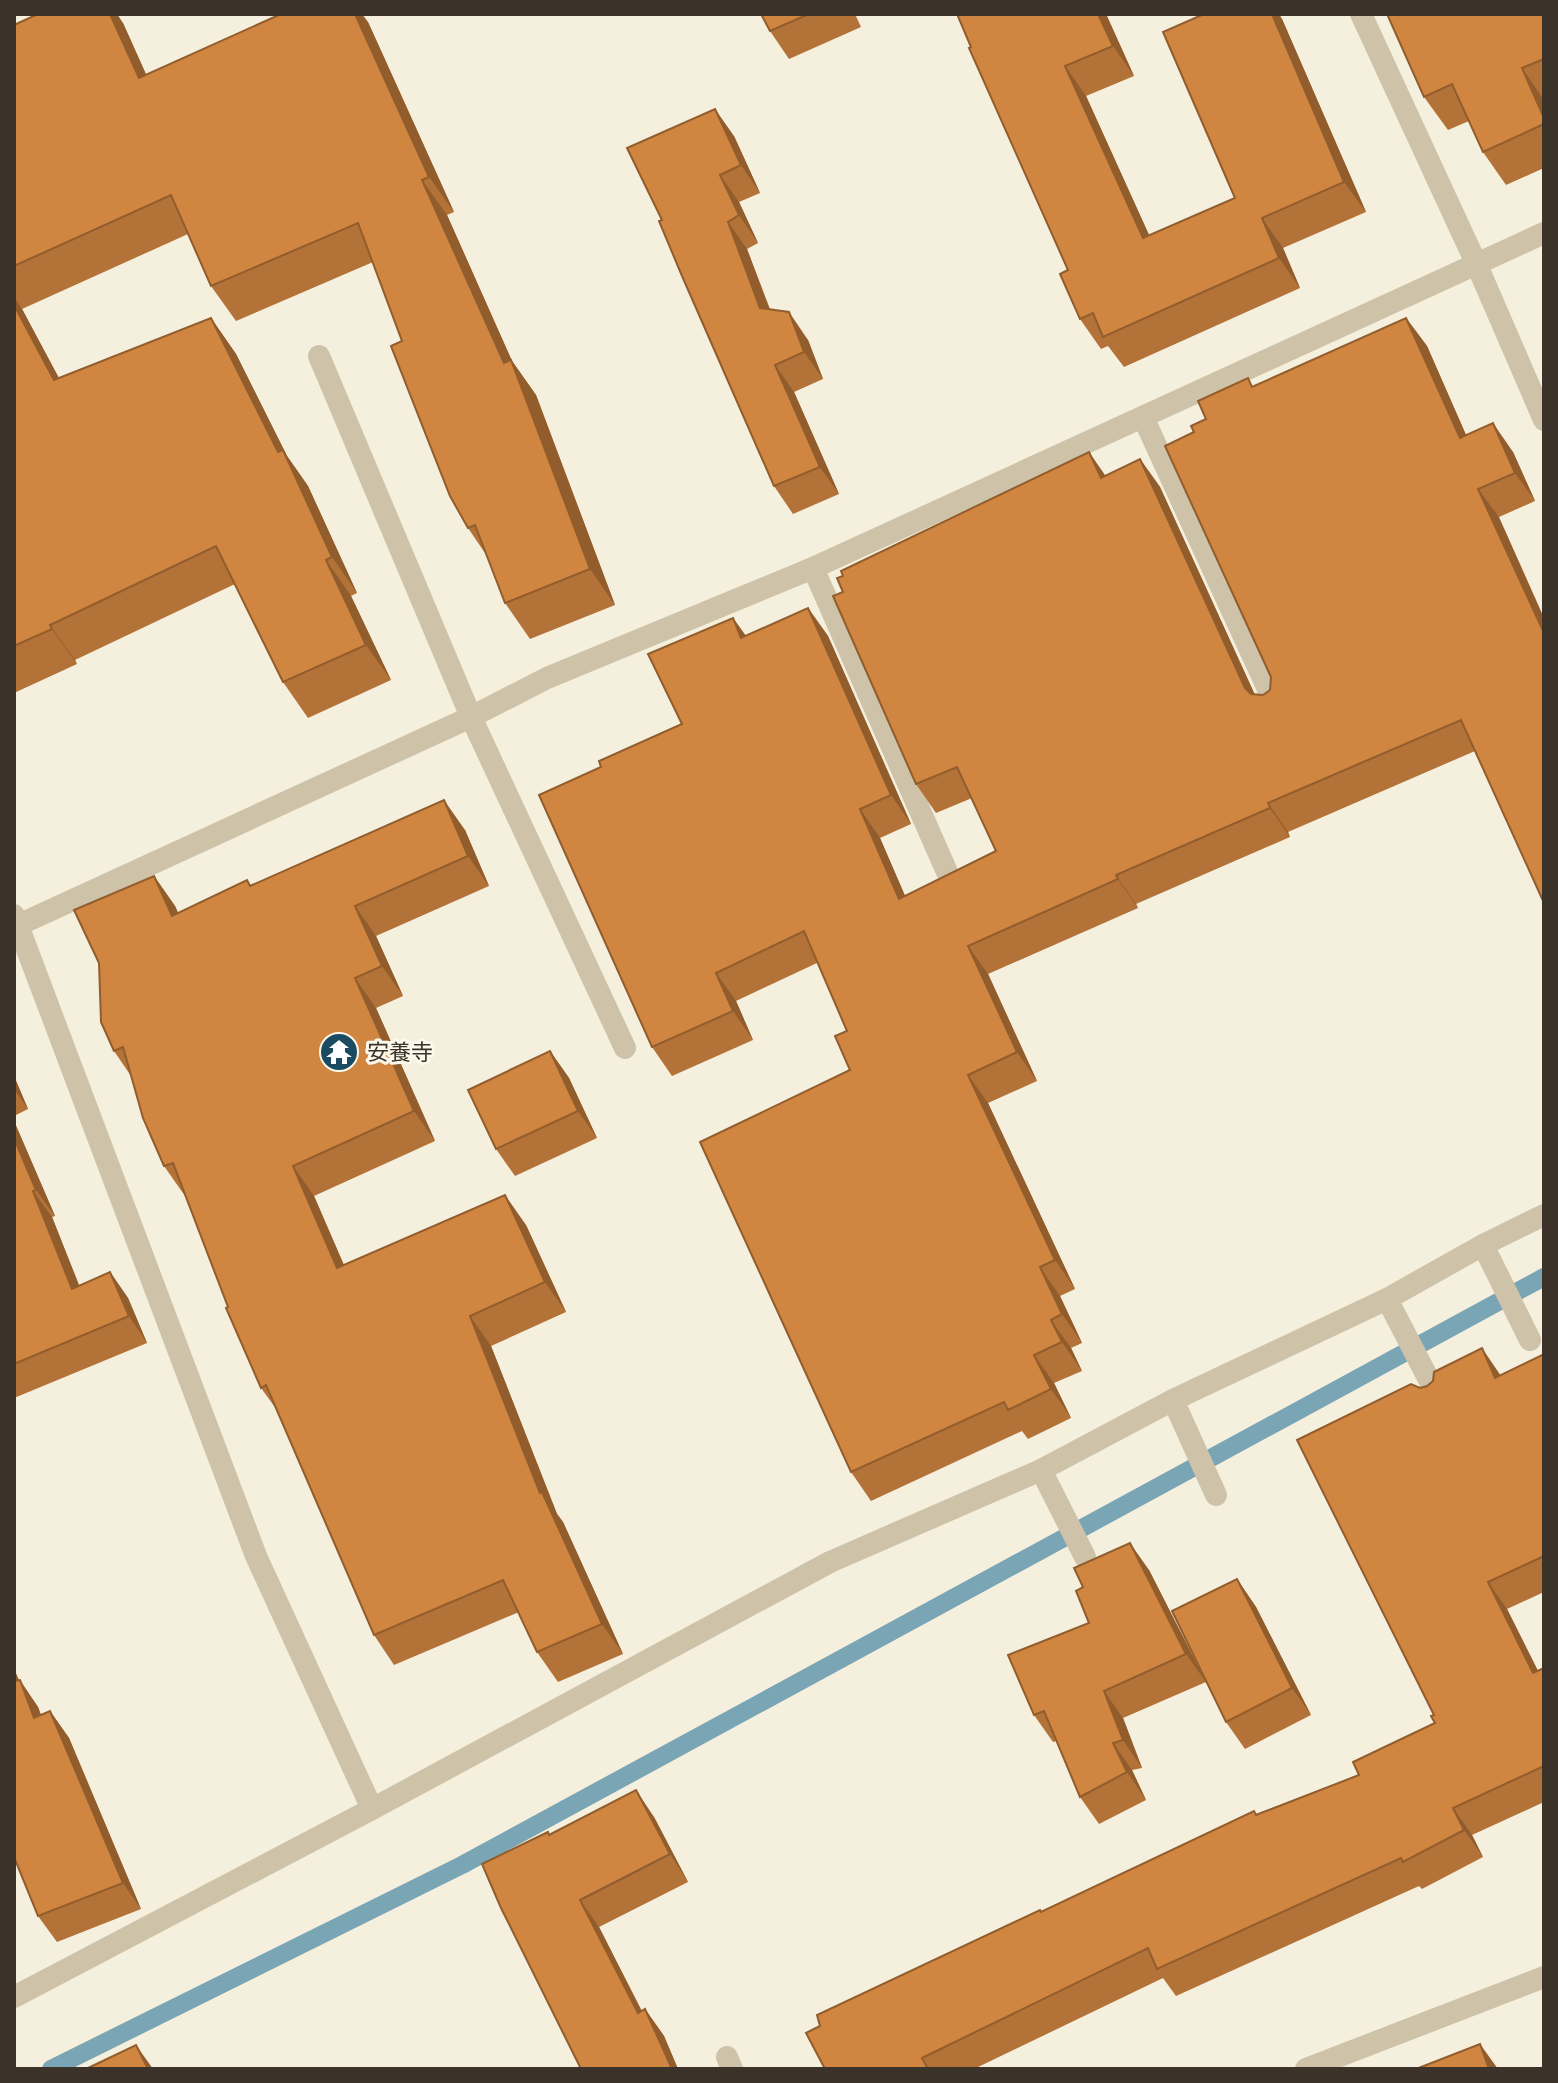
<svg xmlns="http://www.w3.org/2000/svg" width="1558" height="2083" font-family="'Open Sans','Noto Sans JP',sans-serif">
	<rect width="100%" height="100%" fill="#f5efde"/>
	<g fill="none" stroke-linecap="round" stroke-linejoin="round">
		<path stroke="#7aa5b5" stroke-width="18" d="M 51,2069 L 462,1865 L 1544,1277"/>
		<g stroke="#cec3a8" stroke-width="22">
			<path d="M 1361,14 L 1476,263 L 1544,420"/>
			<path d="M 319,356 L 471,717 L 625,1048"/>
			<path d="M 1143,417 L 1278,711"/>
			<path d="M 813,568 L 947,872"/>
			<path d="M 14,915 L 256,1556 L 372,1809"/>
			<path d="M 14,927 L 471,717 L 547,678 L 813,568 L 1544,233"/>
			<path d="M 1483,1245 L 1530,1340"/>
			<path d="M 1387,1299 L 1440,1401"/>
			<path d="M 1173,1400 L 1216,1495"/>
			<path d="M 1041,1470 L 1085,1557"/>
			<path d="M 14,1997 L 372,1809 L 830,1562 L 1041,1470 L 1173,1400 L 1387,1299 L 1483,1245 L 1544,1215"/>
			<path d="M 727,2057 L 732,2069"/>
		</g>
		<path stroke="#cec3a8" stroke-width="22" d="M 1306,2069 L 1544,1977"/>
	</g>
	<g fill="#b37237">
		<path d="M 761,14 L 855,14 L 861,27 L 789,59 L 770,31 Z"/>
		<path d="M 1106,14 L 1134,76 L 1086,96 L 1149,235 L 1235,198 L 1282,19 L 1366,212 L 1283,248 L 1300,288 L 1124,367 L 1108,346 L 1101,349 L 1080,319 L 1068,270 L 971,47 Z"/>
		<path d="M 1544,14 L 1544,168 L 1506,185 L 1483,152 L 1469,121 L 1448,130 L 1424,97 Z"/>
		<path d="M 368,22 L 454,212 L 447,215 L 512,361 L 536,395 L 615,605 L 530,639 L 505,603 L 487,556 L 468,528 L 402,341 L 373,262 L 236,321 L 211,286 L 188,234 L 22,309 L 59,378 L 211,318 L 236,354 L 287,456 L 308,486 L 357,593 L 351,596 L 391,680 L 308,718 L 283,682 L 235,584 L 75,660 L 77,664 L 14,693 L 14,25 L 123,23 L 146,75 Z"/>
		<path d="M 734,136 L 760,193 L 739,202 L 758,243 L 747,249 L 770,309 L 808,340 L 823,379 L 794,392 L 839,494 L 793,514 L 774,486 L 662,220 Z"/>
		<path d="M 1406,318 L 1427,346 L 1466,435 L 1513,452 L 1535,501 L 1499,517 L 1475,751 L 1288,832 L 1290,837 L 1136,904 L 1138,908 L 988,974 L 1037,1081 L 988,1103 L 1075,1289 L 1060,1296 L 1082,1343 L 1071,1348 L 1082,1371 L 1054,1383 L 1071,1418 L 1028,1439 L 1022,1431 L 871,1501 L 851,1472 L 850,1070 L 847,1031 L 817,963 L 736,1001 L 753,1040 L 672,1076 L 652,1047 L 601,767 L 682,724 L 733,618 L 746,636 L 808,608 L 828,636 L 911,824 L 880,838 L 905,896 L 996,851 L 972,798 L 936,813 L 916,784 L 843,592 L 1089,452 L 1105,476 L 1140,459 L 1160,487 L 1255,695 L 1263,695 L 1270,690 L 1271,677 L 1194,432 L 1206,419 L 1254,386 Z"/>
		<path d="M 465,830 L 489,886 L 376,936 L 403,996 L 376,1008 L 435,1141 L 314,1196 L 344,1265 L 526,1225 L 566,1312 L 491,1346 L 557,1514 L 563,1522 L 623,1654 L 558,1682 L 537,1652 L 519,1612 L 394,1665 L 374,1635 L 277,1410 L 261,1388 L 185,1196 L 164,1166 L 131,1076 L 114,1051 L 154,876 L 175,906 L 178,913 L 247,880 L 251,886 Z"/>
		<path d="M 550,1051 L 569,1078 L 597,1138 L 515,1176 L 496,1149 Z"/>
		<path d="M 14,1076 L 28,1109 L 14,1116 Z"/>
		<path d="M 14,1121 L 55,1216 L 52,1217 L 79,1286 L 110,1272 L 128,1298 L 147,1343 L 14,1398 Z"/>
		<path d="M 1544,1354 L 1544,1592 L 1507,1609 L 1538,1671 L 1544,1668 L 1544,1802 L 1472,1835 L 1483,1857 L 1422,1889 L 1419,1886 L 1176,1996 L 1163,1978 L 974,2069 L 825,2069 L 820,2026 L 1042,1912 L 1254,1811 L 1256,1814 L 1359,1775 L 1435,1723 L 1420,1388 L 1501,1375 Z"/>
		<path d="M 1149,1570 L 1206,1682 L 1123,1718 L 1142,1768 L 1132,1770 L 1146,1800 L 1099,1824 L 1080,1797 L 1056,1741 L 1053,1742 L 1034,1715 L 1089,1623 Z"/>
		<path d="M 1237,1579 L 1256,1607 L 1311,1715 L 1245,1749 L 1226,1722 Z"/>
		<path d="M 14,1669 L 19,1680 L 38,1707 L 41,1715 L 50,1711 L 69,1738 L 141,1909 L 57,1942 L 38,1916 L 14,1857 Z"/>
		<path d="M 654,1817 L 688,1882 L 599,1927 L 642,2011 L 645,2009 L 664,2036 L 678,2069 L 581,2069 L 550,1835 Z"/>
	</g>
	<g fill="#925d2d">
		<path d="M 110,14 L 117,14 L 123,23 L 164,114 L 139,78 Z"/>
		<path d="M 355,14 L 362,14 L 368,22 L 454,212 L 429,177 Z"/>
		<path d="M 1098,14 L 1106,14 L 1134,76 L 1113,46 Z"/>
		<path d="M 1272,14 L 1279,14 L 1282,19 L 1366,212 L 1344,182 Z"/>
		<path d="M 1065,66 L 1086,96 L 1164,268 L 1143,238 Z"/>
		<path d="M 1522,68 L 1544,100 L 1544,118 Z"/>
		<path d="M 715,109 L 734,136 L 760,193 L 741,165 Z"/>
		<path d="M 720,175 L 739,202 L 758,243 L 739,215 Z"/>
		<path d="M 422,180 L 447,215 L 512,361 L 536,395 L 615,605 L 590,569 L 504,363 Z"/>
		<path d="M 1262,218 L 1283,248 L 1300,288 L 1279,258 Z"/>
		<path d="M 728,222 L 747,249 L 779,335 L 760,308 Z"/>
		<path d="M 14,297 L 22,309 L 79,416 L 54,380 L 14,305 Z"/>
		<path d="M 789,312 L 808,340 L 823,379 L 804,352 Z"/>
		<path d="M 211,318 L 236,354 L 287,456 L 308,486 L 357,593 L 332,557 L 278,452 Z"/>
		<path d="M 1406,318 L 1427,346 L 1480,467 L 1460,438 Z"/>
		<path d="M 775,365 L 794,392 L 839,494 L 820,467 Z"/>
		<path d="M 1493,423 L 1513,452 L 1535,501 L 1515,473 Z"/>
		<path d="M 1089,452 L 1109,481 L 1101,478 Z"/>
		<path d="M 1140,459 L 1160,487 L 1265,717 L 1245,688 Z"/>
		<path d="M 1478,489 L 1499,517 L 1544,618 L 1544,633 Z"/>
		<path d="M 326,560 L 351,596 L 391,680 L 366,645 Z"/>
		<path d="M 808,608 L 828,636 L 911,824 L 891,795 Z"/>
		<path d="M 733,618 L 753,646 L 741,638 Z"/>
		<path d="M 50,625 L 75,660 L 77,664 L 52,629 Z"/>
		<path d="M 444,800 L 465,830 L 489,886 L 468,856 Z"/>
		<path d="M 1268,803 L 1288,832 L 1290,837 L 1270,808 Z"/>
		<path d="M 860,809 L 880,838 L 919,928 L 899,899 Z"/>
		<path d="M 1116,875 L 1136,904 L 1138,908 L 1118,879 Z"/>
		<path d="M 154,876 L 175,906 L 193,946 L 172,916 Z"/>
		<path d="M 355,906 L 376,936 L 403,996 L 382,966 Z"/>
		<path d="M 968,946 L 988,974 L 1037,1081 L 1017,1052 Z"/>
		<path d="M 716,973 L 736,1001 L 753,1040 L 733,1011 Z"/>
		<path d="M 355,978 L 376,1008 L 435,1141 L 414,1111 Z"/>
		<path d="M 550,1051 L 569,1078 L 597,1138 L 578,1111 Z"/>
		<path d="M 968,1075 L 988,1103 L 1075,1289 L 1055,1260 Z"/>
		<path d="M 14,1076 L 28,1109 L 14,1089 Z"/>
		<path d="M 14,1121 L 55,1216 L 36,1190 L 14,1138 Z"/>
		<path d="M 293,1166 L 314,1196 L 358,1298 L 337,1268 Z"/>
		<path d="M 33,1191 L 52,1217 L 91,1315 L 72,1289 Z"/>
		<path d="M 505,1195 L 526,1225 L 566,1312 L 545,1282 Z"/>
		<path d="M 1040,1267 L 1060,1296 L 1082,1343 L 1062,1314 Z"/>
		<path d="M 110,1272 L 128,1298 L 147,1343 L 129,1316 Z"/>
		<path d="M 470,1316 L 491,1346 L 557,1514 L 563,1522 L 623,1654 L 602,1624 L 540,1493 Z"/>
		<path d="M 1051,1320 L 1071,1348 L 1082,1371 L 1062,1342 Z"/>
		<path d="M 1482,1348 L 1501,1376 L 1495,1378 Z"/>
		<path d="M 1034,1355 L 1054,1383 L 1071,1418 L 1051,1389 Z"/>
		<path d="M 1130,1543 L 1149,1570 L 1206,1682 L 1186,1654 Z"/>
		<path d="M 1237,1579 L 1256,1607 L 1311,1715 L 1292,1688 Z"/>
		<path d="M 1488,1582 L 1507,1609 L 1544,1683 L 1533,1673 Z"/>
		<path d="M 14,1669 L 24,1692 L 20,1680 L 38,1707 L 52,1745 L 34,1718 L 14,1684 Z"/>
		<path d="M 1104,1691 L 1123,1718 L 1142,1768 L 1123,1740 Z"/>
		<path d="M 50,1711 L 69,1738 L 141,1909 L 123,1883 Z"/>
		<path d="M 1113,1743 L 1132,1770 L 1146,1800 L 1127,1772 Z"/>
		<path d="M 636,1790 L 654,1817 L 688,1882 L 670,1854 Z"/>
		<path d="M 1453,1808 L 1472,1835 L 1483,1857 L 1464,1830 Z"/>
		<path d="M 580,1900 L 599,1927 L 656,2040 L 638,2013 Z"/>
		<path d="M 645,2009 L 664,2036 L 678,2069 L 672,2069 Z"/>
		<path d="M 1480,2044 L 1498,2069 L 1489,2069 Z"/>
		<path d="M 136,2045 L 153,2069 L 148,2069 Z"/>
	</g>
	<g fill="#d08540" stroke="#925d2d" stroke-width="2">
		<path d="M 38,14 L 110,14 L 139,78 L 281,14 L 355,14 L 429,177 L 422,180 L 504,363 L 511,360 L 590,569 L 505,603 L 475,525 L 468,528 L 450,496 L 391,346 L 402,341 L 358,223 L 211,286 L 171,195 L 14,266 L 14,25 Z"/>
		<path d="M 761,14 L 809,14 L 770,31 Z"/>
		<path d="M 957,14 L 1098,14 L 1113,46 L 1065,66 L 1143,238 L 1235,198 L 1163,32 L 1204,14 L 1272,14 L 1344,182 L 1262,218 L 1279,258 L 1103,337 L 1093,313 L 1080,319 L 1060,274 L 1068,270 L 969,48 L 971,47 Z"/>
		<path d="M 1387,14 L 1544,14 L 1544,59 L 1522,68 L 1544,118 L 1544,124 L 1483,152 L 1452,84 L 1424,97 Z"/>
		<path d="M 715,109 L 741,165 L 720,175 L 739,215 L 728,222 L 760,308 L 789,312 L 804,352 L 775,365 L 820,467 L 774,486 L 682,276 L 659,221 L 662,220 L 627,148 Z"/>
		<path d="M 14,305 L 54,380 L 211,318 L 278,452 L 283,450 L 332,557 L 326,560 L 366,645 L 283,682 L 216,546 L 50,625 L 52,629 L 14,646 Z"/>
		<path d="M 1406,318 L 1460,438 L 1493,423 L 1515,473 L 1478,489 L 1544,633 L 1544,903 L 1461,720 L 1268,803 L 1270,808 L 1116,875 L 1118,879 L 968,946 L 1017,1052 L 968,1075 L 1055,1260 L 1040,1267 L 1062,1314 L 1051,1320 L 1062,1342 L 1034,1355 L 1051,1389 L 1008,1410 L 1004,1402 L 851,1472 L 700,1142 L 850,1070 L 835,1036 L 847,1031 L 804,931 L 716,973 L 733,1011 L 652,1047 L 539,795 L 601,767 L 599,761 L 682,724 L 648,654 L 733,618 L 741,638 L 808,608 L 891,795 L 860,809 L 899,899 L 996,851 L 957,767 L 916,784 L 833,596 L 843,592 L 837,578 L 843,576 L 841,571 L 1089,452 L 1101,478 L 1140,459 L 1245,688 L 1251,694 L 1263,695 L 1270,690 L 1271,677 L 1165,446 L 1194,432 L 1191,426 L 1206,419 L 1198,401 L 1248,378 L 1252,387 Z"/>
		<path d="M 444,800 L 468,856 L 355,906 L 382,966 L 355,978 L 414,1111 L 293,1166 L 337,1268 L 505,1195 L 545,1282 L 470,1316 L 540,1493 L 542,1492 L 602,1624 L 537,1652 L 503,1580 L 374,1635 L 266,1385 L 261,1388 L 226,1308 L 228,1307 L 173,1163 L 164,1166 L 143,1118 L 123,1047 L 114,1051 L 101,1022 L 99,963 L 74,910 L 154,876 L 172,916 L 247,880 L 250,886 Z"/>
		<path d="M 550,1051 L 578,1111 L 496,1149 L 468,1090 Z"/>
		<path d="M 14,1138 L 36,1190 L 33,1191 L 72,1289 L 110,1272 L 129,1316 L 14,1364 Z"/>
		<path d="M 1482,1348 L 1495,1378 L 1544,1354 L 1544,1556 L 1488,1582 L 1533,1673 L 1544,1668 L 1544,1766 L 1453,1808 L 1464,1830 L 1403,1862 L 1401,1858 L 1157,1969 L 1148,1948 L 922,2058 L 928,2069 L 825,2069 L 806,2033 L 820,2026 L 817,2015 L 1040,1910 L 1041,1912 L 1254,1811 L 1256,1815 L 1359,1775 L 1353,1762 L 1435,1723 L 1431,1716 L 1434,1715 L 1297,1440 L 1411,1384 L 1420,1388 L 1427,1386 L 1433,1381 L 1434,1372 Z"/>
		<path d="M 1130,1543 L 1186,1654 L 1104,1691 L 1123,1740 L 1113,1743 L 1127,1772 L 1080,1797 L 1044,1711 L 1034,1715 L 1008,1655 L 1089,1623 L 1076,1591 L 1083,1587 L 1074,1568 Z"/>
		<path d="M 1237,1579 L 1292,1688 L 1226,1722 L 1172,1611 Z"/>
		<path d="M 20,1680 L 34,1718 L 50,1711 L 123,1883 L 38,1916 L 14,1857 L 14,1681 Z"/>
		<path d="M 636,1790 L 670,1854 L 580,1900 L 638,2013 L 645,2009 L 672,2069 L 581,2069 L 501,1908 L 482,1864 L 548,1832 L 549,1835 Z"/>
		<path d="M 1480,2044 L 1489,2069 L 1416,2069 Z"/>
		<path d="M 136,2045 L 148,2069 L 86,2069 Z"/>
	</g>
	<defs>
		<g id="temple-disc" transform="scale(2)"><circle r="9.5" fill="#1a4b60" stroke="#fcf8eb"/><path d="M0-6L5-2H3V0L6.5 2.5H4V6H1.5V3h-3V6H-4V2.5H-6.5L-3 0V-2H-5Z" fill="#fff"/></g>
	</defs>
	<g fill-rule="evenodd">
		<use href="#temple-disc" x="339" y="1052"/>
	</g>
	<g text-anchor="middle" stroke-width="6" stroke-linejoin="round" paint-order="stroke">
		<g font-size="22" fill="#3b3329" stroke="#fcf8eb" text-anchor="start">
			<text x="367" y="1060">安養寺</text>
		</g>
	</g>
	<rect width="1558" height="2083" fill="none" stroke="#3b3329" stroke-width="32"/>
</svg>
